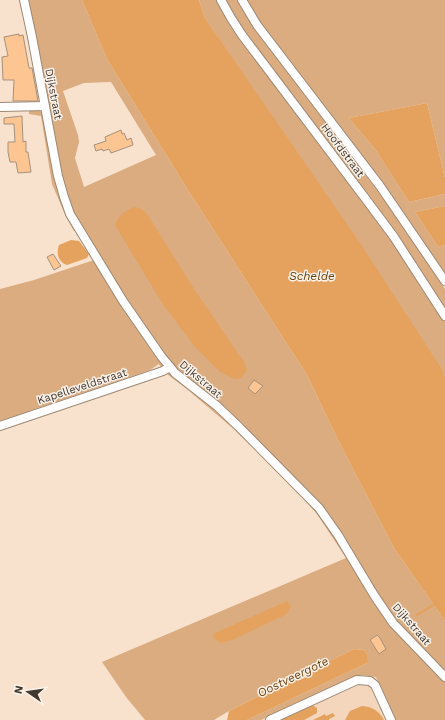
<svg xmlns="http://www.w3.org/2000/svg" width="445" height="720" font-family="'Work Sans',sans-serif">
	<rect width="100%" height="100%" fill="#f9e2cd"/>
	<path fill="#f3d6bb" d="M 362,675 L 376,677 L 395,720 L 261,720 Z"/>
	<g fill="#daac80" fill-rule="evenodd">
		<path d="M 26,0 L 82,0 L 107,59 L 186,187 L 307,375 L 338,440 L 394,548 L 445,621 L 445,720 L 395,720 L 378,681 L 376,677 L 362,675 L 261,720 L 247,720 L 367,663 L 367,654 L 364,650 L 354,649 L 229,711 L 214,720 L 145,720 L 126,697 L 102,662 L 346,558 L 317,514 L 298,492 L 236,431 L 188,390 L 163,371 L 159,364 L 150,370 L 0,421 L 0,289 L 34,280 L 97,259 L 79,229 L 74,231 L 66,217 L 52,184 L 41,116 L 29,114 L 29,109 C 36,109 40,110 45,114 ZM 111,82 L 156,155 L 84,187 L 75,158 L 79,142 L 78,135 L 63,91 L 84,83 Z"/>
		<path d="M 199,0 L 238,0 L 254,27 L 406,229 L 445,289 L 445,376 L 408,319 L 205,18 Z"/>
		<path d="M 246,0 L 445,0 L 445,178 L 427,103 L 349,118 L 375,149 L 409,202 L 445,194 L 445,206 L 415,212 L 438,247 L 445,245 L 445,281 L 384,185 L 260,23 Z"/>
	</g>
	<g fill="#e4a25e">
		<path d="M 82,0 L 199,0 L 205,18 L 360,243 L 441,368 L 445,376 L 445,621 L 394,548 L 338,440 L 307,375 L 186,187 L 107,59 Z"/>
		<path d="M 427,103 L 445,178 L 445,194 L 409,202 L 375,149 L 349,118 Z"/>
		<path d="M 445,206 L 445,245 L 438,247 L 415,212 Z"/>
		<path d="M 135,207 L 142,209 L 147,214 L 196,292 L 244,362 L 247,370 L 241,378 L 234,379 L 219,371 L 196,348 L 162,303 L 115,225 C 119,214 125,211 135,207 Z"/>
		<path d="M 71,240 L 79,241 L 89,254 L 87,258 L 67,265 C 58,262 56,253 59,245 Z"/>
		<path d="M 287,601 L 291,606 L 287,614 L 232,640 L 221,643 L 213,638 L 213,634 Z"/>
		<path d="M 354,649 L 364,650 L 367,654 L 367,663 L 247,720 L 227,720 L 229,711 Z"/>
		<path d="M 312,705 L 317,708 L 317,713 L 304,720 L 278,720 Z"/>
		<path d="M 362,706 C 373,707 379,711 384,720 L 345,720 L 350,711 Z"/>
		<path d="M 333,713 L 335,716 L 329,719 L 329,720 L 313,720 L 325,714 L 326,716 Z"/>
	</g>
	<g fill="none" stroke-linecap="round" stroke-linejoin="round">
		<path stroke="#e4a25e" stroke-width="2.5" d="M 417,615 L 435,604"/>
	</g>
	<g fill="#fcc591" stroke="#a6917d">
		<path d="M 19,34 L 19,36 L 23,35 L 29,68 L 32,68 L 38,101 L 13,101 L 14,80 L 3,80 L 2,57 L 8,56 L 4,37 Z"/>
		<path d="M 22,116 L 23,142 L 26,141 L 26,152 L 28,152 L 31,172 L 18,173 L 16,162 L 10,162 L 8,152 L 8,142 L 15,142 L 14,124 L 4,124 L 4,118 Z"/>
		<path d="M 121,130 L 122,134 L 124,133 L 127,140 L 131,138 L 133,145 L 111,153 L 109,149 L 103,151 L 102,149 L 96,151 L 94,145 L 106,141 L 105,137 Z"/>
		<path d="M 53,254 L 61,266 L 54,270 L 47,257 Z"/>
		<path d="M 254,380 L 263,386 L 255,394 L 248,388 Z"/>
		<path d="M 377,635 L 380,638 L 386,649 L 379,654 L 370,640 Z"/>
	</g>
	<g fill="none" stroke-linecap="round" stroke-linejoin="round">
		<g stroke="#9e8975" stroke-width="10">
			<g id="minor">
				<path d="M 24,0 L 32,37 L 58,176 L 64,197 L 70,214 L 123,301 L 161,356 L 175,373 L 217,406 L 239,427 L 319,508 L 338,535 L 374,595 L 393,623 L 445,677"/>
				<path d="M 221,0 L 231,18 L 242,35 L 365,198 L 394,237 L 445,316"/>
				<path d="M 242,0 L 257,25 L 380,186 L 445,281"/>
				<path d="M 0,107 L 45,106"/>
				<path d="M 0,426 L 163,371 L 170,367"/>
				<path d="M 270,720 L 357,680 L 370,681 L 375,685 L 391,720"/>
			</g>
		</g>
		<use href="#minor" stroke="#fff" stroke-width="8"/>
	</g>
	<g text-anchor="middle" stroke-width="3" stroke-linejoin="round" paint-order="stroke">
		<g font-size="11" fill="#423930" stroke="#fbf2ea">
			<text transform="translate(54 94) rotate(79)" y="4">Dijkstraat</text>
			<text transform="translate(343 150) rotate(53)" y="4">Hoofdstraat</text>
			<text transform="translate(201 379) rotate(40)" y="4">Dijkstraat</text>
			<text transform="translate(82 386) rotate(-18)" y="4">Kapelleveldstraat</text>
			<text transform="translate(412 624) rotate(49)" y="4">Dijkstraat</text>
		</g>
		<g font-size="12" font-style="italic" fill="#6e430f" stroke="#fbf2ea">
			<text x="312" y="280">Schelde</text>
			<text transform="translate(293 677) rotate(-26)" y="4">Oostveergote</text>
		</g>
	</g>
	<g transform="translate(28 692) rotate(283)" stroke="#fbf2ea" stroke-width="3" paint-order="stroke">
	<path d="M0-3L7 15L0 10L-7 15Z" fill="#423930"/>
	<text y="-6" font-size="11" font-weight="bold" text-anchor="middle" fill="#423930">N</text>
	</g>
</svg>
